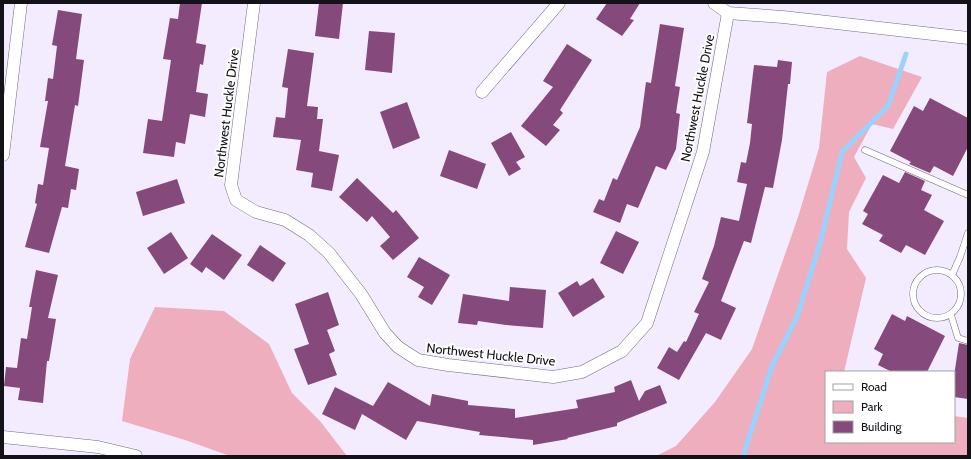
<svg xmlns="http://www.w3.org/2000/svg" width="971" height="459" font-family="Cabin,sans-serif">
	<rect width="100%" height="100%" fill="#f3ecfe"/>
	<g fill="#efaebd">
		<path d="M 860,56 L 922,77 L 893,129 L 872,124 L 854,157 L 866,178 L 849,212 L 847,249 L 866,278 L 844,372 L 826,372 L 826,442 L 954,442 L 954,416 L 968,418 L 968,456 L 656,456 L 676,446 L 715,402 L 752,349 L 798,217 L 819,148 L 827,72 Z"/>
		<path d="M 155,307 L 224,311 L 269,344 L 292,393 L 320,421 L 347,456 L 230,456 L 185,440 L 122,421 L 130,359 Z"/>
	</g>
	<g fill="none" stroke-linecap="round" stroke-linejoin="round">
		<path stroke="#99d2fc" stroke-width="5" d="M 743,456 L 772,366 L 797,317 L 821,240 L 842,152 L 888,106 L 906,54"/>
	</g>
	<g fill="#854a7b">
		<path d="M 180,3 L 202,3 L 196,43 L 206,45 L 203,65 L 200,64 L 196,92 L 208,94 L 205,117 L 190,114 L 185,144 L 176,142 L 174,157 L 143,153 L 148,119 L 162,121 L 171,60 L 163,59 L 170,18 L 178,19 Z"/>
		<path d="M 319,3 L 343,3 L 339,39 L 315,36 Z"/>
		<path d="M 607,3 L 640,3 L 630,19 L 634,20 L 622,36 L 596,19 Z"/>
		<path d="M 58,10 L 82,14 L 76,59 L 84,60 L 78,106 L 75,105 L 65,166 L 79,169 L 76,190 L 71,189 L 68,208 L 62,207 L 49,253 L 25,247 L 37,204 L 35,203 L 38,184 L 43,185 L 49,148 L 40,147 L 48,101 L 45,101 L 48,78 L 53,79 L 57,46 L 52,45 Z"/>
		<path d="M 660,24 L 684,28 L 675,86 L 680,87 L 676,113 L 680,114 L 676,149 L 666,170 L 656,166 L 638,208 L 627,204 L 620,223 L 593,212 L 599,199 L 604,201 L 613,178 L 617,180 L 640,127 L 646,82 L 651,83 Z"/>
		<path d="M 369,31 L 395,33 L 392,73 L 365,70 Z"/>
		<path d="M 567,44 L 592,60 L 560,110 L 563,113 L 553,125 L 560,130 L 546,146 L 521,126 L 553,87 L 543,81 Z"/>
		<path d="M 288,49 L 314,53 L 307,106 L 318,107 L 317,119 L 323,119 L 319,151 L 339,155 L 332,191 L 311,187 L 313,173 L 296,170 L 301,140 L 273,137 L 276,117 L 285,118 L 288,88 L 282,87 Z"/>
		<path d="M 778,60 L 792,62 L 790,84 L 788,84 L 782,140 L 773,188 L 765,187 L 751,243 L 744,241 L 721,301 L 736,308 L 721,340 L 706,333 L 679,380 L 657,368 L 669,347 L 677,352 L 684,341 L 686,342 L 699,314 L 694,312 L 709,282 L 702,279 L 714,246 L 721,217 L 739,221 L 747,184 L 737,182 L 741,162 L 746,163 L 750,143 L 752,124 L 747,123 L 754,65 L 777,67 Z"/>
		<path d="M 930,98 L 968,118 L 968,147 L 953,176 L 934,166 L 930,173 L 909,164 L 911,162 L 890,151 L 914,106 L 923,111 Z"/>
		<path d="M 407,102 L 420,138 L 393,149 L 380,112 Z"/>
		<path d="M 511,132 L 525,157 L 516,162 L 521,169 L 509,176 L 491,143 Z"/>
		<path d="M 449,150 L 486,164 L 477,189 L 440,176 Z"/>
		<path d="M 905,172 L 925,181 L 921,190 L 932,195 L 924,210 L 944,221 L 925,255 L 906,245 L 901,253 L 879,241 L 883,235 L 862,224 L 868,214 L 863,211 L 883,175 L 899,183 Z"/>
		<path d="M 357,178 L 393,213 L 396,210 L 419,238 L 393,260 L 380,246 L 390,237 L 372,216 L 367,222 L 339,197 Z"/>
		<path d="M 177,179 L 185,203 L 143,216 L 136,192 Z"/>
		<path d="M 616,231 L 639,242 L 623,274 L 600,263 Z"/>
		<path d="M 171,232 L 188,258 L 164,274 L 147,248 Z"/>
		<path d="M 212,234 L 242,255 L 224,280 L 206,267 L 202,273 L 190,264 Z"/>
		<path d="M 260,245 L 286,263 L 273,282 L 247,265 Z"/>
		<path d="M 419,257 L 450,275 L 432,305 L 418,297 L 424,287 L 407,277 Z"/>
		<path d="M 36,270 L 58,275 L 48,318 L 56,319 L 49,361 L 47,361 L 43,403 L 18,400 L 20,388 L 4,386 L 6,367 L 17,368 L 21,338 L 27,339 L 32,307 L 29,307 Z"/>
		<path d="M 593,278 L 605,297 L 573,317 L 558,293 L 577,281 L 580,286 Z"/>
		<path d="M 510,287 L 546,290 L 543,328 L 506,325 L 478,321 L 477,325 L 458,323 L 463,294 L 509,301 Z"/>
		<path d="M 328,292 L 339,325 L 327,330 L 335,351 L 329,354 L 337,375 L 308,385 L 294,349 L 309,344 L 295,304 Z"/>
		<path d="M 892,314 L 905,321 L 907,316 L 945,336 L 927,372 L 892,372 L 878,365 L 883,354 L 874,349 Z"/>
		<path d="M 959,343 L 968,345 L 968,399 L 954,397 L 954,376 Z"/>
		<path d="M 631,380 L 639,401 L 645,391 L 660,385 L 667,403 L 617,423 L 617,426 L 567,438 L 568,439 L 533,445 L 533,440 L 479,435 L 480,432 L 417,421 L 406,440 L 362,414 L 355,430 L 322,414 L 335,387 L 373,406 L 388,382 L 430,406 L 432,394 L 468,401 L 468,405 L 515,409 L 515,418 L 578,408 L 576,400 L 615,392 L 614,387 Z"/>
	</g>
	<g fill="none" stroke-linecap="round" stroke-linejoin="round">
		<g stroke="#726b7e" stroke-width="7">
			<g id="service">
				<path d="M 865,150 L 968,195"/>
				<circle cx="937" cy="294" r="24"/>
				<path d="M 952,275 L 960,257 L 968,233"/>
				<path d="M 951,315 L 958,338 L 968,341"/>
			</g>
		</g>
		<g stroke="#726b7e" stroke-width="13">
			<g id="minor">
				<path d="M 254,3 L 231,185 L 236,200 L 256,212 L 285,220 L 309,235 L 329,253 L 361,294 L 385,333 L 398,347 L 418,360 L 448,365 L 553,377 L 582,372 L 622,351 L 647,323 L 703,152 L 728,13"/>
				<path d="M 714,3 L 728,13 L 783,17 L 968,38"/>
				<path d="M 482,92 L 559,3"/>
				<path d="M 3,155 L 21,3"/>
				<path d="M 3,437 L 98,447 L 136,456"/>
			</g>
		</g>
		<use href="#service" stroke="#fff" stroke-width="6"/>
		<use href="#minor" stroke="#fff" stroke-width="12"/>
	</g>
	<g text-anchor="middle" stroke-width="4" stroke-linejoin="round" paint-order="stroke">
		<g font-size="13" fill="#141219" stroke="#fff">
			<text transform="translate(697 98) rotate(-79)" y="5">Northwest Huckle Drive</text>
			<text transform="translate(226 113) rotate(-83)" y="5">Northwest Huckle Drive</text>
			<text transform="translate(491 354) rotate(6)" y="5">Northwest Huckle Drive</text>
		</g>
	</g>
	<rect width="971" height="459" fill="none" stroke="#141219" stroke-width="8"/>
	<rect x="825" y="371" width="130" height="72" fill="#ffffff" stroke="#a1a0a3"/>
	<rect x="833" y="384" width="20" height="6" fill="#ffffff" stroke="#a1a0a3"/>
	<text x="861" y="391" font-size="12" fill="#141219">Road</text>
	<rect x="833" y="401" width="20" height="12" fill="#efaebd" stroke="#a1a0a3"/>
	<text x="861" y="411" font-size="12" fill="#141219">Park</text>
	<rect x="833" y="421" width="20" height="12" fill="#854a7b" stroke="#a1a0a3"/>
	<text x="861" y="431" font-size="12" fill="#141219">Building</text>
</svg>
